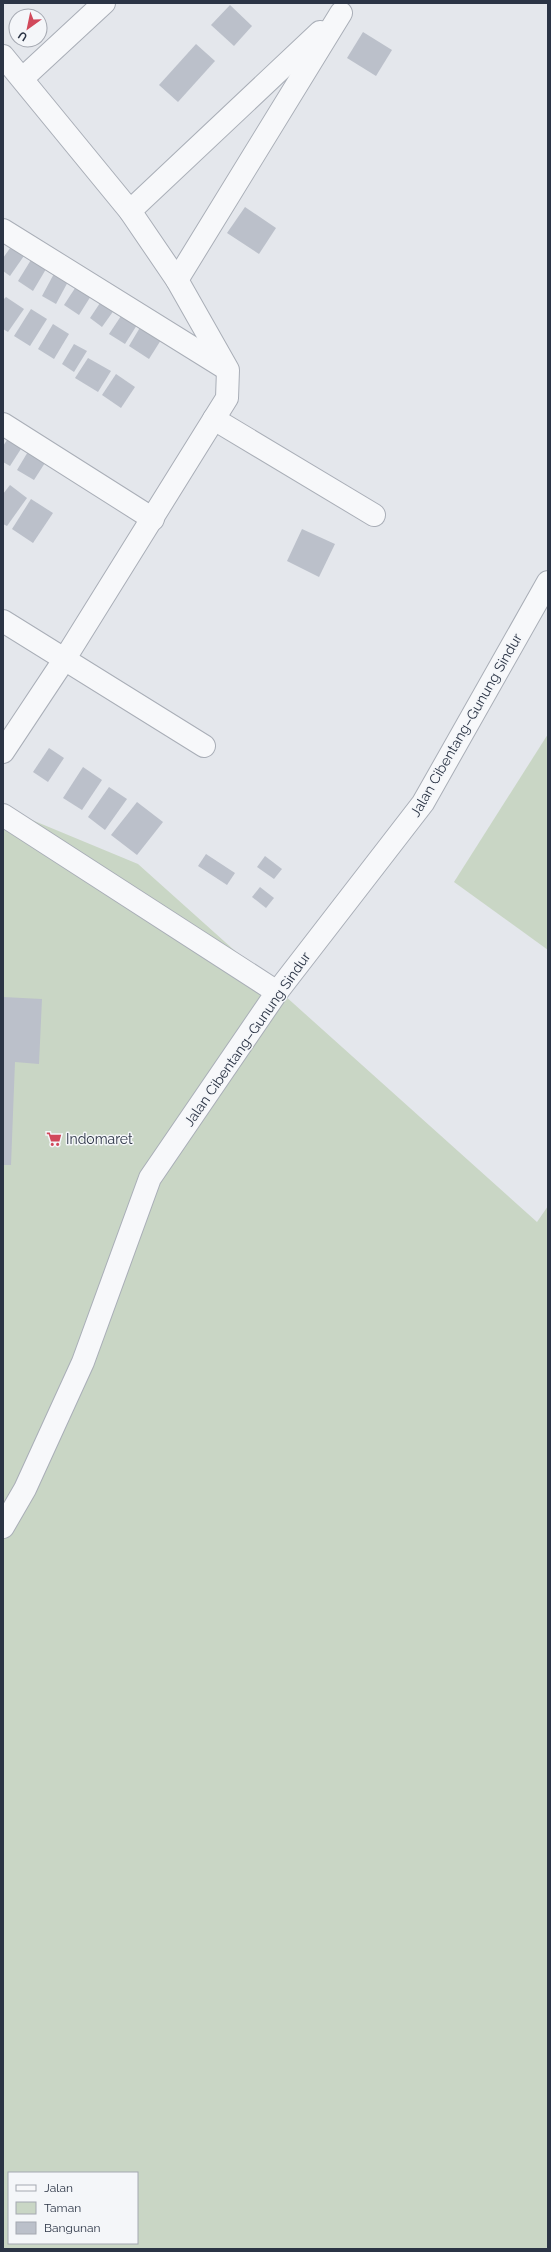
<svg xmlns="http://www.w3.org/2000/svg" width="551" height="2252" font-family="Raleway,sans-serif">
	<rect width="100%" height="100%" fill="#e4e7ec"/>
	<g fill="#c9d6c5" fill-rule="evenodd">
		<path d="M 548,734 L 548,950 L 454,882 Z"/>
		<path d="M 3,808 L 138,864 L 537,1222 L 548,1206 L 548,2249 L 3,2249 ZM 9,2173 L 137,2173 L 137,2243 L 9,2243 Z"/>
	</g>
	<g fill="#bbc0ca">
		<path d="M 230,5 L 252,26 L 234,46 L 211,25 Z"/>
		<path d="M 363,32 L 392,50 L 376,76 L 347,58 Z"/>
		<path d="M 196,44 L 215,61 L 178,102 L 159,85 Z"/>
		<path d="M 245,207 L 276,228 L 259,254 L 227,233 Z"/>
		<path d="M 13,244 L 26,253 L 10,276 L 3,271 L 3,258 Z"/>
		<path d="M 34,255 L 49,264 L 33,291 L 18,281 Z"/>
		<path d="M 56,270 L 70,278 L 56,304 L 42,296 Z"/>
		<path d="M 79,282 L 94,291 L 79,315 L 64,305 Z"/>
		<path d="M 6,297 L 24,309 L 8,332 L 3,329 L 3,300 Z"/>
		<path d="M 104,297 L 117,306 L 102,327 L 90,318 Z"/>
		<path d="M 127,307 L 142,317 L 125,344 L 109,334 Z"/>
		<path d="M 31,309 L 47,319 L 30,346 L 14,336 Z"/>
		<path d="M 145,319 L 166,332 L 149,359 L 129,346 Z"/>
		<path d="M 53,324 L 69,334 L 54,359 L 38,349 Z"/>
		<path d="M 74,344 L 87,351 L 74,372 L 62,364 Z"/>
		<path d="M 88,358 L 111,371 L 98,392 L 75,378 Z"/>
		<path d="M 116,374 L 135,387 L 121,408 L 102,395 Z"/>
		<path d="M 12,433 L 26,441 L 10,466 L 3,462 L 3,446 Z"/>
		<path d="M 32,445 L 50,455 L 34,480 L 17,470 Z"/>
		<path d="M 10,485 L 27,498 L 7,526 L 3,524 L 3,494 Z"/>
		<path d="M 31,499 L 53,513 L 33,543 L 12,529 Z"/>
		<path d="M 302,529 L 335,544 L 319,577 L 287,561 Z"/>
		<path d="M 49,748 L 64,758 L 48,782 L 33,772 Z"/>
		<path d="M 83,767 L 102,780 L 82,810 L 63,798 Z"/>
		<path d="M 109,787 L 127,799 L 105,830 L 88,817 Z"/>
		<path d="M 137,802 L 163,822 L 137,855 L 111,835 Z"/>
		<path d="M 206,854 L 235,873 L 227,885 L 198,866 Z"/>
		<path d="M 265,856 L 282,869 L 274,879 L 257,867 Z"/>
		<path d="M 260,887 L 274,898 L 266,908 L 252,897 Z"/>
		<path d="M 3,997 L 42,999 L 39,1064 L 15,1062 L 11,1165 L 3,1165 Z"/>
	</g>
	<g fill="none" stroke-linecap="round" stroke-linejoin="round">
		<g stroke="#a9aeb7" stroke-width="24">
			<g id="minor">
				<path d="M 3,56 L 130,211 L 177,280 L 228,370 L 227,398 L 64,660 L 3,752"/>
				<path d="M 23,78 L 104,3"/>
				<path d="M 130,211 L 320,32"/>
				<path d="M 3,230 L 225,368"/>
				<path d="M 177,280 L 341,13"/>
				<path d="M 214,419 L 374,515"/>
				<path d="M 3,424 L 153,519"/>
				<path d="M 3,621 L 204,746"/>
				<path d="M 3,815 L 277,992"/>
			</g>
		</g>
		<g stroke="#a9aeb7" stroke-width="24">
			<path id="tertiary" d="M 3,1527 L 25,1489 L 83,1362 L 150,1178 L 277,992 L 423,803 L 548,582"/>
		</g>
		<use href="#minor" stroke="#f7f8fa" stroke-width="22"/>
		<use href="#tertiary" stroke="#f7f8fa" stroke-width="22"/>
	</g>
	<defs>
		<g id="supermarket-bare" transform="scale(1.2)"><path d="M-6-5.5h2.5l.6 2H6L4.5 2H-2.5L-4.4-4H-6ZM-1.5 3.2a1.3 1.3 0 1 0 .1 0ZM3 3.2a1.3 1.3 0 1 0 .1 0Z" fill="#d1495b" stroke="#f4f6f9" stroke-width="2.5" paint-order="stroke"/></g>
	</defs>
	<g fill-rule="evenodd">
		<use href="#supermarket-bare" x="54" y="1139"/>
	</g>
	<g text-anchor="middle" stroke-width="3" stroke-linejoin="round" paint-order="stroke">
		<g font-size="14" fill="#2b3445" stroke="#f4f6f9">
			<text transform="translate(466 725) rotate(-60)" y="5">Jalan Cibentang–Gunung Sindur</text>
			<text transform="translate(247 1039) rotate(-55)" y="5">Jalan Cibentang–Gunung Sindur</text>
		</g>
		<g font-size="14" fill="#2b3445" stroke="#f4f6f9" text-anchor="start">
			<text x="66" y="1144">Indomaret</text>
		</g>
	</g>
	<rect width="551" height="2252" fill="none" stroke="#2b3445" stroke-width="8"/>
	<rect x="8" y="2172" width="130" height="72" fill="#f4f6f9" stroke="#a4a8b1"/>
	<rect x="16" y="2185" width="20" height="6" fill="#f7f8fa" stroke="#a4a8b1"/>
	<text x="44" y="2192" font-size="12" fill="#2b3445">Jalan</text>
	<rect x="16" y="2202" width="20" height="12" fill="#c9d6c5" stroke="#a4a8b1"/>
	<text x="44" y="2212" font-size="12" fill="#2b3445">Taman</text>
	<rect x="16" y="2222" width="20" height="12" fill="#bbc0ca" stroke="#a4a8b1"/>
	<text x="44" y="2232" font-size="12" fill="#2b3445">Bangunan</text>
	<g transform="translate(28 28) rotate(213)"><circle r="19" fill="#f4f6f9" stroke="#a4a8b1"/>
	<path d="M0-3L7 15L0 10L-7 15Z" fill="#d1495b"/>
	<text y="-6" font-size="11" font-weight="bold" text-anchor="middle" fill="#2b3445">U</text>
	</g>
</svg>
